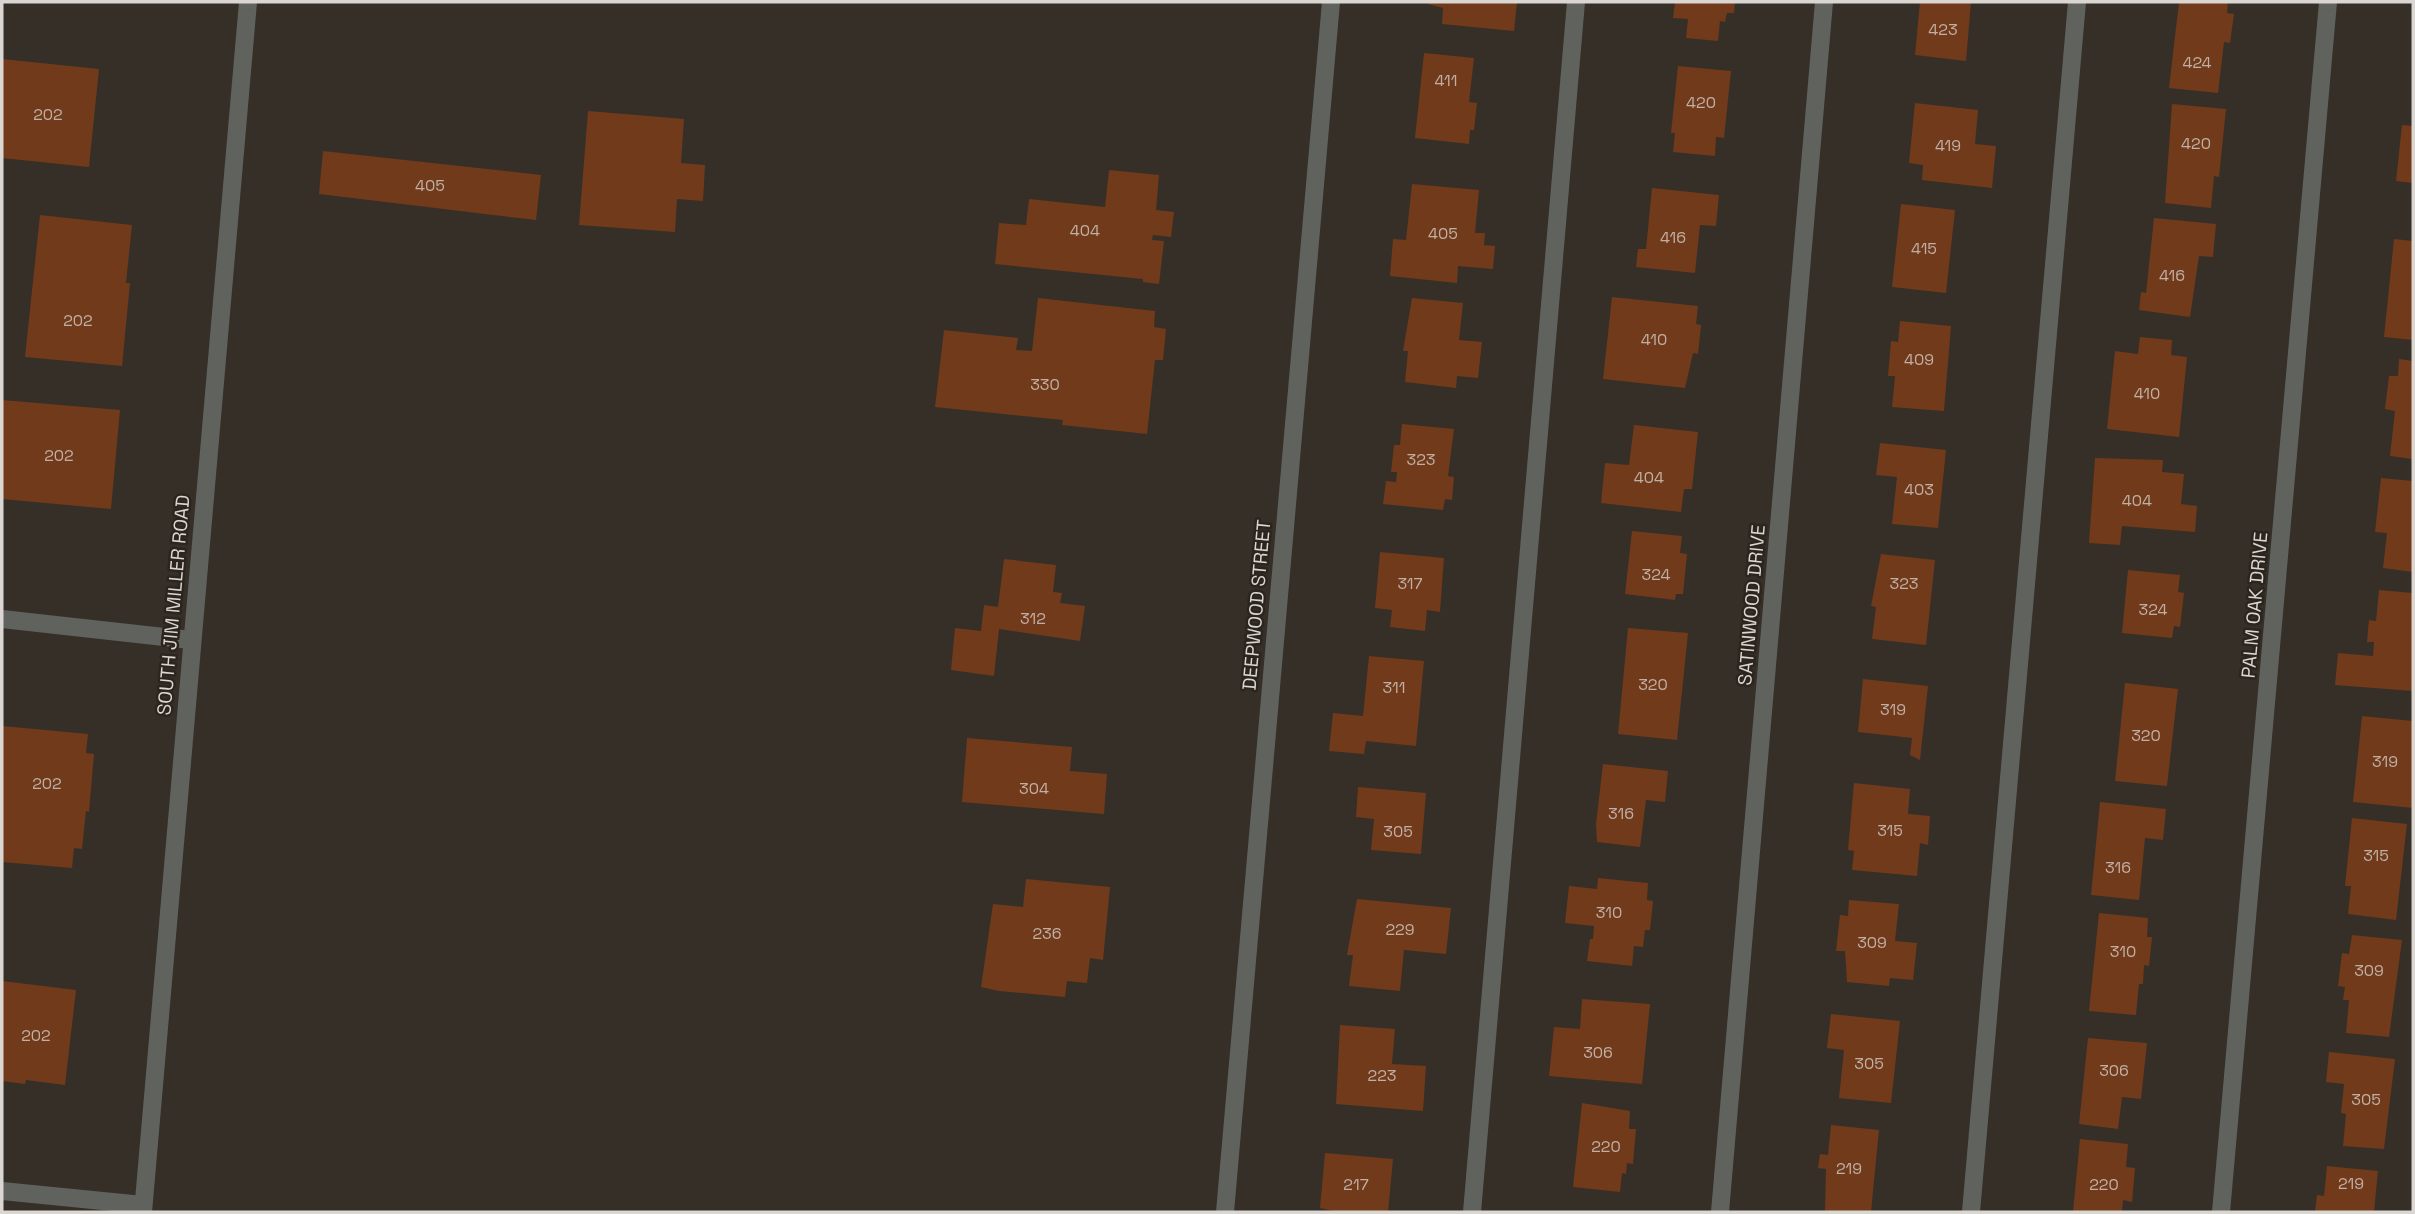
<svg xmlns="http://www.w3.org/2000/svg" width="2415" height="1214" font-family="'Space Grotesk',sans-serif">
	<rect width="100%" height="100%" fill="#352f28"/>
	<g fill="#713a1b">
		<path d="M 1429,2 L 1517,2 L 1514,31 L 1442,24 L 1443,8 L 1428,4 Z"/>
		<path d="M 1675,2 L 1735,2 L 1734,13 L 1727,13 L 1725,22 L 1720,21 L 1718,41 L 1686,38 L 1688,19 L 1673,18 Z"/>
		<path d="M 1920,2 L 1971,2 L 1966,61 L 1915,55 Z"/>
		<path d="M 2179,2 L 2228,2 L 2227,13 L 2234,14 L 2230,43 L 2224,42 L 2218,93 L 2169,88 Z"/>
		<path d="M 1424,53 L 1474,58 L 1469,102 L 1477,103 L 1474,130 L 1470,130 L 1469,144 L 1415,138 Z"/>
		<path d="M 2,59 L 99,69 L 89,167 L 2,158 Z"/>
		<path d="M 1678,66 L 1731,71 L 1724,138 L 1716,137 L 1715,156 L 1673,152 L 1675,133 L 1671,133 Z"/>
		<path d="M 1915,103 L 1978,110 L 1975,144 L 1996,146 L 1992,188 L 1922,180 L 1923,165 L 1909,163 Z"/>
		<path d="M 2172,104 L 2226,109 L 2219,177 L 2214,176 L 2211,208 L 2165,203 Z"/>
		<path d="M 588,111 L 684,119 L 681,163 L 705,165 L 703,201 L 677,199 L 675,232 L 579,225 Z"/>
		<path d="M 2402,125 L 2413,126 L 2413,183 L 2396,181 Z"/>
		<path d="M 323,151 L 541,175 L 536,220 L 319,194 Z"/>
		<path d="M 1109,170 L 1159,175 L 1156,210 L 1174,212 L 1171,237 L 1153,235 L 1152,240 L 1164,241 L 1159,284 L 1143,282 L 1143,279 L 995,264 L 999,223 L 1026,225 L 1029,199 L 1105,207 Z"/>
		<path d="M 1412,184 L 1479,190 L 1475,233 L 1485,233 L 1484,245 L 1495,246 L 1493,269 L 1458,266 L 1457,283 L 1390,276 L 1393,239 L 1406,240 Z"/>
		<path d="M 1652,188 L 1719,195 L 1716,226 L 1700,225 L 1695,273 L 1636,267 L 1638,249 L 1646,249 Z"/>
		<path d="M 1901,204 L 1955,210 L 1946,293 L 1892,287 Z"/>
		<path d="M 40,215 L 132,225 L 126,283 L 130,283 L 122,366 L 25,357 Z"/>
		<path d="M 2154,218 L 2216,224 L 2213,257 L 2199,256 L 2190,317 L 2139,310 L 2141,292 L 2146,293 Z"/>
		<path d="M 2394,239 L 2413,241 L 2413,340 L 2384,337 Z"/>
		<path d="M 1612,297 L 1698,306 L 1696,324 L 1701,325 L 1698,354 L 1693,353 L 1685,388 L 1603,379 Z"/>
		<path d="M 1038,298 L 1155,311 L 1154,327 L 1166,329 L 1163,360 L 1155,360 L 1147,434 L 1062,425 L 1063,420 L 935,407 L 944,330 L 1018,338 L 1016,350 L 1032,351 Z"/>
		<path d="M 1412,298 L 1463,303 L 1459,340 L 1482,342 L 1478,378 L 1457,376 L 1456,388 L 1405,382 L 1408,351 L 1403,351 Z"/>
		<path d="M 1900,321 L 1951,326 L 1944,411 L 1892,407 L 1895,376 L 1888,376 L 1891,341 L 1898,342 Z"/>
		<path d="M 2140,337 L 2172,340 L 2171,355 L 2187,357 L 2179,437 L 2107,429 L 2115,351 L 2138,354 Z"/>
		<path d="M 2399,359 L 2413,361 L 2413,459 L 2390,456 L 2395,411 L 2385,409 L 2389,376 L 2398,376 Z"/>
		<path d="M 2,400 L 120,410 L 111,509 L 2,499 Z"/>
		<path d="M 1402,424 L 1454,429 L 1448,476 L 1454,477 L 1452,500 L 1445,499 L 1443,510 L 1383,504 L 1386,481 L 1396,482 L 1397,472 L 1391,472 L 1394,445 L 1400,445 Z"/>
		<path d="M 1634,425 L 1698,432 L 1692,489 L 1684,489 L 1681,512 L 1601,503 L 1605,463 L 1629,465 Z"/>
		<path d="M 1880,443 L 1946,450 L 1938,528 L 1892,524 L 1897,477 L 1876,475 Z"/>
		<path d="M 2095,458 L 2163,460 L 2162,472 L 2184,474 L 2181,504 L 2197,506 L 2195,532 L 2122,526 L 2120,545 L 2089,543 Z"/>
		<path d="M 2381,478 L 2413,481 L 2413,572 L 2383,568 L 2387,533 L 2375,532 Z"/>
		<path d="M 1632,531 L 1682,536 L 1680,553 L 1687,554 L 1683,594 L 1676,594 L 1675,600 L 1625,594 Z"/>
		<path d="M 1380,552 L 1444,558 L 1440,612 L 1427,610 L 1425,631 L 1390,627 L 1392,610 L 1375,608 Z"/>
		<path d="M 1881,554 L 1935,560 L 1926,645 L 1872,639 L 1876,607 L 1871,606 Z"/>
		<path d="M 1004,559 L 1056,565 L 1053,592 L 1062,593 L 1060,603 L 1085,606 L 1080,641 L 999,629 L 994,676 L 951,670 L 955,628 L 981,631 L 984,605 L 998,607 Z"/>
		<path d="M 2128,570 L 2180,575 L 2178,592 L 2184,593 L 2180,627 L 2174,626 L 2172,638 L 2122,633 Z"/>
		<path d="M 2379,590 L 2413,593 L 2413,691 L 2335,685 L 2338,653 L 2373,656 L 2374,642 L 2367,642 L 2369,620 L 2376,621 Z"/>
		<path d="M 1628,628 L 1688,633 L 1677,740 L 1618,734 Z"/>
		<path d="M 1369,656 L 1424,661 L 1416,746 L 1366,741 L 1364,754 L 1329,751 L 1333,713 L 1363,716 Z"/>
		<path d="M 1863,679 L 1928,686 L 1920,760 L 1910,755 L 1912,738 L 1858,732 Z"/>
		<path d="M 2125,683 L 2178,689 L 2167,786 L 2115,781 Z"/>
		<path d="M 2362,716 L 2413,721 L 2413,808 L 2353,802 Z"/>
		<path d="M 2,726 L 88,734 L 86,753 L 94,754 L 89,812 L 86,811 L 82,849 L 74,848 L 72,868 L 2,862 Z"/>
		<path d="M 967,738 L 1072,747 L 1070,771 L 1107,774 L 1104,814 L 962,802 Z"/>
		<path d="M 1603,764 L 1668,771 L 1665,802 L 1646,800 L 1640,847 L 1597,842 L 1596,824 Z"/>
		<path d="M 1854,783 L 1910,789 L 1908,814 L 1930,816 L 1928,845 L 1920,843 L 1917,876 L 1852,870 L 1854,851 L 1848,850 Z"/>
		<path d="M 1358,787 L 1426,793 L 1421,854 L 1371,850 L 1374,819 L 1356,817 Z"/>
		<path d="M 2100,802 L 2166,809 L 2163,840 L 2145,838 L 2139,900 L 2091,895 Z"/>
		<path d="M 2352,818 L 2407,824 L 2396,920 L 2348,914 L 2351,886 L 2345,886 Z"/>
		<path d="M 1598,878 L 1648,883 L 1647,900 L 1653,901 L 1650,930 L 1645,930 L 1643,947 L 1634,946 L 1632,966 L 1587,961 L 1590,939 L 1593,939 L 1594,926 L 1565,923 L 1569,886 L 1597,889 Z"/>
		<path d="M 1026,879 L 1110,887 L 1103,960 L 1090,958 L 1087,983 L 1067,981 L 1065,997 L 999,991 L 981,987 L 993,904 L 1023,907 Z"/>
		<path d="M 1357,899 L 1451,908 L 1446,954 L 1404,950 L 1400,991 L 1349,986 L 1353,955 L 1347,955 Z"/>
		<path d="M 1849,900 L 1899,904 L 1895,941 L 1917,943 L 1913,980 L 1890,978 L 1889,986 L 1847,982 L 1845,951 L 1836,951 L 1840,915 L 1848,916 Z"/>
		<path d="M 2099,913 L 2148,918 L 2147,937 L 2152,937 L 2149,966 L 2144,965 L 2143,984 L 2139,984 L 2136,1015 L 2089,1011 Z"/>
		<path d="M 2352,935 L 2402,940 L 2389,1037 L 2346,1033 L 2349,1000 L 2343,1000 L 2345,987 L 2338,986 L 2342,953 L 2349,954 Z"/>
		<path d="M 2,981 L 76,990 L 65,1085 L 26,1080 L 25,1084 L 2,1081 Z"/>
		<path d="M 1582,999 L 1650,1004 L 1642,1084 L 1549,1076 L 1554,1027 L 1580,1029 Z"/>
		<path d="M 1831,1014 L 1900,1021 L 1891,1103 L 1839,1098 L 1844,1050 L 1827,1048 Z"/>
		<path d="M 1340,1025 L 1395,1029 L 1392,1064 L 1426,1066 L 1423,1111 L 1336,1104 Z"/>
		<path d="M 2088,1038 L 2147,1043 L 2141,1099 L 2122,1097 L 2118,1129 L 2079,1124 Z"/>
		<path d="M 2329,1052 L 2395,1059 L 2384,1149 L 2343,1146 L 2346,1114 L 2341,1113 L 2344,1084 L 2326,1082 Z"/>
		<path d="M 1582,1103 L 1630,1111 L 1629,1129 L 1636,1129 L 1633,1164 L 1627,1163 L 1626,1174 L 1622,1173 L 1620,1192 L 1573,1187 Z"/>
		<path d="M 1831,1125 L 1879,1130 L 1871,1212 L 1825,1211 L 1826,1169 L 1818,1168 L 1820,1154 L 1828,1155 Z"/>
		<path d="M 2080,1139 L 2128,1144 L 2126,1167 L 2135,1168 L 2132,1202 L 2123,1200 L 2122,1211 L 2073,1212 Z"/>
		<path d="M 1325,1153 L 1393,1159 L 1388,1212 L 1338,1212 L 1320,1208 Z"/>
		<path d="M 2327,1166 L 2378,1171 L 2374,1212 L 2315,1212 L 2317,1195 L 2324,1196 Z"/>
	</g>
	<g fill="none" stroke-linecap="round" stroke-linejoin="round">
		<g stroke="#60625e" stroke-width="18">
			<path d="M 2,619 L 191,640"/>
			<path d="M 2,1191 L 143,1205"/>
			<path d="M 143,1212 L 248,2"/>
			<path d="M 1225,1212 L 1331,2"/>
			<path d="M 1472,1212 L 1576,2"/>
			<path d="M 1720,1212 L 1824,2"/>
			<path d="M 1971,1212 L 2077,2"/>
			<path d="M 2221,1212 L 2328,2"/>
		</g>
	</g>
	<g text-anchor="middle" stroke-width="5" stroke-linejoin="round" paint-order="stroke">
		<g font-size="16" fill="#c0afa4">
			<text x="1943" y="35">423</text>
			<text x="2197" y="68">424</text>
			<text x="1446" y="86">411</text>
			<text x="1701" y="108">420</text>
			<text x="48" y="120">202</text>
			<text x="2196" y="149">420</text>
			<text x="1948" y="151">419</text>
			<text x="430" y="191">405</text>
			<text x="1085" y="236">404</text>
			<text x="1443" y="239">405</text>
			<text x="1673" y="243">416</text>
			<text x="1924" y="254">415</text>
			<text x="2172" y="281">416</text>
			<text x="78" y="326">202</text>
			<text x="1654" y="345">410</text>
			<text x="1919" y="365">409</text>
			<text x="1045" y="390">330</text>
			<text x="2147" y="399">410</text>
			<text x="59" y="461">202</text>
			<text x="1421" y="465">323</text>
			<text x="1649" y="483">404</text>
			<text x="1919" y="495">403</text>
			<text x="2137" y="506">404</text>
			<text x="1656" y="580">324</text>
			<text x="1410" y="589">317</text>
			<text x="1904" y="589">323</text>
			<text x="2153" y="615">324</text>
			<text x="1033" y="624">312</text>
			<text x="1653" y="690">320</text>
			<text x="1394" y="693">311</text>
			<text x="1893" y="715">319</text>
			<text x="2146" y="741">320</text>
			<text x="2385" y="767">319</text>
			<text x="47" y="789">202</text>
			<text x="1034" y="794">304</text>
			<text x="1621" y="819">316</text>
			<text x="1890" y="836">315</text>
			<text x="1398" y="837">305</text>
			<text x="2376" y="861">315</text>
			<text x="2118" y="873">316</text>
			<text x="1609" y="918">310</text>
			<text x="1400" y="935">229</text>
			<text x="1047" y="939">236</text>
			<text x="1872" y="948">309</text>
			<text x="2123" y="957">310</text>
			<text x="2369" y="976">309</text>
			<text x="36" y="1041">202</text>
			<text x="1598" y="1058">306</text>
			<text x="1869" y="1069">305</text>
			<text x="2114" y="1076">306</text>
			<text x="1382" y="1081">223</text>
			<text x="2366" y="1105">305</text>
			<text x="1606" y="1152">220</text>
			<text x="1849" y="1174">219</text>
			<text x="2351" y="1189">219</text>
			<text x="1356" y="1190">217</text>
			<text x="2104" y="1190">220</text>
		</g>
		<g font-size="19" fill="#dad6d1" stroke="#2b251e">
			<text transform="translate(173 605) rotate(-85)" y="7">SOUTH JIM MILLER ROAD</text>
			<text transform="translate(1256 605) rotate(-85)" y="7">DEEPWOOD STREET</text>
			<text transform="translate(1751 605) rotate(-85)" y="7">SATINWOOD DRIVE</text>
			<text transform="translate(2254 605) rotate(-85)" y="7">PALM OAK DRIVE</text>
		</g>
	</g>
	<rect width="2415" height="1214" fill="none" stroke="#dad6d1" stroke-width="7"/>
</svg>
